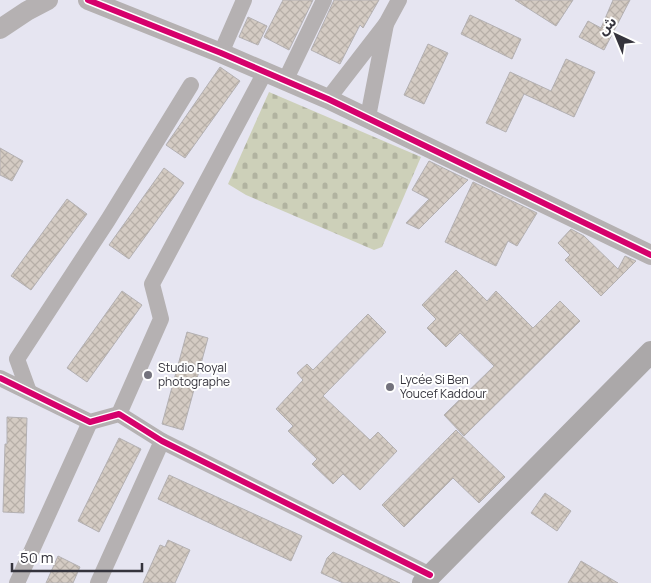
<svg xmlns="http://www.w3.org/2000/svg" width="651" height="583" font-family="Manrope,'Noto Sans Arabic',sans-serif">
	<defs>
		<pattern id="cemetery-stones" width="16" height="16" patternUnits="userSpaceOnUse" patternTransform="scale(1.25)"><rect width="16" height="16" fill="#cdd0b9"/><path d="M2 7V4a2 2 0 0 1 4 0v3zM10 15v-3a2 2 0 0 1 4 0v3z" fill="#b1b3a0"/></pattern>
		<pattern id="building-cross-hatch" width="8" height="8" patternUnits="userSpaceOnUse" patternTransform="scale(1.25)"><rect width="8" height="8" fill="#d4cbc3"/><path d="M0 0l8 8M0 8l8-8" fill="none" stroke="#b7afa8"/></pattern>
	</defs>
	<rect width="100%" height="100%" fill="#e6e5f1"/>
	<path fill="url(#cemetery-stones)" d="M 269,92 L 421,157 L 382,247 L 374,250 L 246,195 L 228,184 Z"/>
	<g fill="url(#building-cross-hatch)" stroke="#b3b0b2">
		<path d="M 283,0 L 313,0 L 289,50 L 264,37 Z"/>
		<path d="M 334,0 L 379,0 L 363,28 L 360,25 L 340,64 L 311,50 Z"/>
		<path d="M 515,0 L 573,0 L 556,26 Z"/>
		<path d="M 613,0 L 630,0 L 604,50 L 579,37 L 588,21 L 601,28 Z"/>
		<path d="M 470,15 L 521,39 L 512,59 L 461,34 Z"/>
		<path d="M 248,17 L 267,26 L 258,45 L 239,37 Z"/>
		<path d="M 428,44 L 448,53 L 424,104 L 404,95 Z"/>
		<path d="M 566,59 L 595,72 L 574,117 L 524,94 L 506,132 L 486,123 L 510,72 L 551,91 Z"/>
		<path d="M 220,67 L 240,81 L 185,158 L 166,145 Z"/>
		<path d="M 0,148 L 23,161 L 12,181 L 0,175 Z"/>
		<path d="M 429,161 L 468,180 L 419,229 L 406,223 L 429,199 L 412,190 Z"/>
		<path d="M 164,168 L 184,183 L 129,259 L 109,245 Z"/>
		<path d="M 473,182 L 537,213 L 517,246 L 508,241 L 496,266 L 445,242 Z"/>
		<path d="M 67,199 L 87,214 L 31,290 L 11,276 Z"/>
		<path d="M 571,229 L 584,236 L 618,269 L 625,256 L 636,261 L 601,296 L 565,260 L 570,255 L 558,243 Z"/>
		<path d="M 456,270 L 487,301 L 496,291 L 533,328 L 560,301 L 580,321 L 464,436 L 444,415 L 494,366 L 460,333 L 446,347 L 427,328 L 436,319 L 422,305 Z"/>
		<path d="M 122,291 L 142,305 L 87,382 L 67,368 Z"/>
		<path d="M 368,314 L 386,332 L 323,396 L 370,440 L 378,432 L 397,451 L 360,490 L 343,474 L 333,484 L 312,464 L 317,459 L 288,431 L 293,426 L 276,409 L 303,380 L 297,373 L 307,364 L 313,370 Z"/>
		<path d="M 187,332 L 208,338 L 183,430 L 162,424 Z"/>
		<path d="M 7,417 L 27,418 L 24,513 L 3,512 L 5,444 L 7,444 Z"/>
		<path d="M 456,430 L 505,477 L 479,503 L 453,478 L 404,527 L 382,505 Z"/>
		<path d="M 119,438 L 141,449 L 99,532 L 78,521 Z"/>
		<path d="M 169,475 L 302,536 L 291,561 L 158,499 Z"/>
		<path d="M 545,493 L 571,511 L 557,531 L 531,513 Z"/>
		<path d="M 168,540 L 190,550 L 175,583 L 143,583 L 160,545 L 165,547 Z"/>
		<path d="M 333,552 L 400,583 L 343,583 L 321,573 L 327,558 Z"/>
		<path d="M 58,556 L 80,567 L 73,583 L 46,583 Z"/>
		<path d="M 581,561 L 618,583 L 568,583 Z"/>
	</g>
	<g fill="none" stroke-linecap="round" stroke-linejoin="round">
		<g stroke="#b5b1b2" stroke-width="16">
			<path d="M 386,24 L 399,0"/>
			<path d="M 221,53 L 244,0"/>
			<path d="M 285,81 L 324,0"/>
			<path d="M 328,99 L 386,24 L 368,117"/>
			<path d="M 0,378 L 90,422 L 119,414 L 162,441 L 430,575"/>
			<path d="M 29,392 L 17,359 L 108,220 L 191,85"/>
			<path d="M 119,414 L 161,319 L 152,284 L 265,72"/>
			<path d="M 17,583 L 90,422"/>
			<path d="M 98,583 L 162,441"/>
		</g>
		<g stroke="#b5b1b2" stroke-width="20">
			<path d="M 88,0 L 221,53 L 328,99 L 651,255"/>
			<path d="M 0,29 L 27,11 L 48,0"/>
		</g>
		<path stroke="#aba8a9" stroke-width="22" d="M 423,583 L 651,352"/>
		<g stroke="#fff" stroke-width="9">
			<g id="cycleway">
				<path d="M 88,0 L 221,53 L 328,99 L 651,255"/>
				<path d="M 0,378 L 90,422 L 119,414 L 162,441 L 430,575"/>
			</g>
		</g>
		<use href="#cycleway" stroke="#d6006c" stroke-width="6"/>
	</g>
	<g fill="#73727c" stroke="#fff" stroke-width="2">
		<circle cx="148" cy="375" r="5"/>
		<circle cx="390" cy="387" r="5"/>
	</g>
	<g text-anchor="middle" stroke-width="4" stroke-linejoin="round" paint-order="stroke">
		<g font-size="12" fill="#35343d" stroke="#fff" text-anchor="start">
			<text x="158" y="372">Studio Royal<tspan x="158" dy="14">photographe</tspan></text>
			<text x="400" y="384">Lycée Si Ben<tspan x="400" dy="14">Youcef Kaddour</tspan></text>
		</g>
	</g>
	<g transform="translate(616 35) rotate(316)" stroke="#ffffff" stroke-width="4" paint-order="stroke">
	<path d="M0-4L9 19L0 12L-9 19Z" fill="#35343d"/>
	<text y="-8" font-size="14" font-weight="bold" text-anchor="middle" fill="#35343d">ش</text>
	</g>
	<path d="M12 563v8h130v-8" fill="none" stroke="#35343d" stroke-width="2.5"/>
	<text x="20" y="563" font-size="15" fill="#35343d" stroke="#ffffff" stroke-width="4" paint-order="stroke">50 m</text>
</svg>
